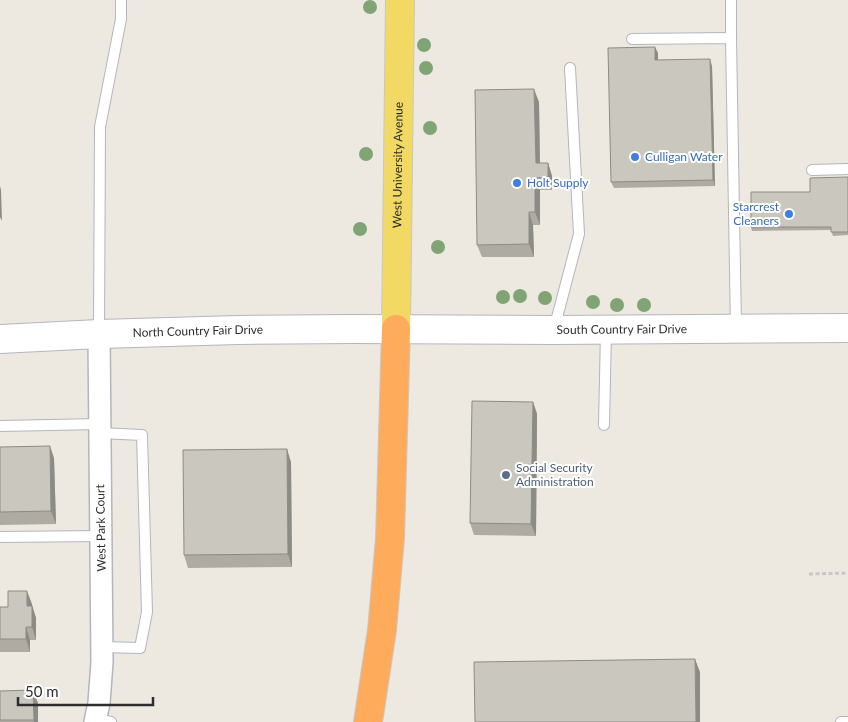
<svg xmlns="http://www.w3.org/2000/svg" width="848" height="722" font-family="Lato,sans-serif">
	<rect width="100%" height="100%" fill="#eee9e0"/>
	<g fill="none" stroke-linecap="round" stroke-linejoin="round">
		<g stroke="#b3b5c0" stroke-width="12">
			<g id="lane">
				<path d="M 731,0 L 731,38"/>
				<path d="M 632,39 L 731,38 L 736,328"/>
				<path d="M 812,170 L 848,169"/>
				<path d="M 554,329 L 579,234 L 570,68"/>
				<path d="M 99,333 L 100,127 L 121,19 L 121,0"/>
				<path d="M 604,425 L 606,331"/>
				<path d="M 0,426 L 100,424"/>
				<path d="M 100,433 L 142,435 L 147,612 L 140,648 L 102,647"/>
				<path d="M 0,537 L 101,536"/>
				<path d="M 96,719 L 111,722"/>
				<path d="M 841,722 L 848,722"/>
			</g>
		</g>
		<g stroke="#b3b5c0" stroke-width="24">
			<path id="street" d="M 95,722 L 99,703 L 102,662 L 99,334"/>
		</g>
		<g stroke="#b3b5c0" stroke-width="30">
			<g id="secondary">
				<path id="s1" d="M 0,339 L 99,334 L 238,330 L 353,329 L 554,330 L 848,328"/>
			</g>
		</g>
		<g stroke="#c8c8c8" stroke-width="30">
			<g id="primary">
				<path id="s2" d="M 396,329 L 400,0"/>
			</g>
		</g>
		<g stroke="#c8c8c8" stroke-width="30">
			<path id="highway" d="M 368,722 L 382,630 L 390,538 L 396,329"/>
		</g>
		<path stroke="#c8c8c8" stroke-width="3" stroke-dasharray="4 2.5" stroke-linecap="butt" d="M 809,574 L 848,573"/>
		<use href="#lane" stroke="#fff" stroke-width="10"/>
		<use href="#street" stroke="#fff" stroke-width="21"/>
		<use href="#secondary" stroke="#fff" stroke-width="28"/>
		<use href="#primary" stroke="#f1d963" stroke-width="28"/>
		<use href="#highway" stroke="#feac5c" stroke-width="28"/>
	</g>
	<g fill="#81a474">
		<circle cx="370" cy="7" r="7"/>
		<circle cx="424" cy="45" r="7"/>
		<circle cx="426" cy="68" r="7"/>
		<circle cx="430" cy="128" r="7"/>
		<circle cx="366" cy="154" r="7"/>
		<circle cx="360" cy="229" r="7"/>
		<circle cx="438" cy="247" r="7"/>
		<circle cx="520" cy="296" r="7"/>
		<circle cx="503" cy="297" r="7"/>
		<circle cx="545" cy="298" r="7"/>
		<circle cx="593" cy="302" r="7"/>
		<circle cx="617" cy="305" r="7"/>
		<circle cx="644" cy="305" r="7"/>
	</g>
	<g fill="#aeaba3">
		<path d="M 658,53 L 658,60 L 712,66 L 715,186 L 614,188 L 611,182 Z"/>
		<path d="M 539,102 L 540,163 L 548,163 L 552,176 L 552,190 L 540,190 L 540,225 L 533,225 L 534,257 L 482,257 L 477,245 Z"/>
		<path d="M 848,177 L 848,235 L 833,236 L 831,230 L 752,231 L 751,227 L 810,192 Z"/>
		<path d="M 533,402 L 537,414 L 536,536 L 474,535 L 470,523 Z"/>
		<path d="M 0,447 L 54,458 L 56,524 L 0,525 Z"/>
		<path d="M 291,462 L 292,567 L 188,568 L 184,555 Z"/>
		<path d="M 32,604 L 36,618 L 36,640 L 30,640 L 30,652 L 0,652 L 0,607 L 8,607 Z"/>
		<path d="M 0,691 L 38,703 L 38,722 L 0,722 Z"/>
	</g>
	<g fill="#8d8b85">
		<path d="M 655,47 L 658,53 L 658,67 L 655,60 Z"/>
		<path d="M 710,59 L 712,66 L 715,186 L 713,180 Z"/>
		<path d="M 534,89 L 539,102 L 540,176 L 536,163 Z"/>
		<path d="M 548,163 L 552,176 L 552,190 L 548,177 Z"/>
		<path d="M 535,178 L 540,190 L 540,225 L 535,212 Z"/>
		<path d="M 0,186 L 1,190 L 2,221 L 0,217 Z"/>
		<path d="M 529,212 L 533,225 L 534,257 L 529,244 Z"/>
		<path d="M 533,402 L 537,414 L 536,536 L 531,524 Z"/>
		<path d="M 50,446 L 54,458 L 56,524 L 51,511 Z"/>
		<path d="M 287,449 L 291,462 L 292,567 L 288,554 Z"/>
		<path d="M 27,591 L 32,604 L 32,618 L 27,606 Z"/>
		<path d="M 32,606 L 36,618 L 36,640 L 32,627 Z"/>
		<path d="M 26,627 L 30,640 L 30,652 L 26,639 Z"/>
		<path d="M 695,659 L 700,672 L 700,722 L 696,722 Z"/>
		<path d="M 33,690 L 38,703 L 38,722 L 34,722 L 34,720 Z"/>
	</g>
	<g fill="#cac7be" stroke="#8d8b85">
		<path d="M 655,47 L 655,60 L 710,59 L 713,180 L 611,182 L 608,48 Z"/>
		<path d="M 534,89 L 536,163 L 548,163 L 548,177 L 535,178 L 535,212 L 529,212 L 529,244 L 477,245 L 475,90 Z"/>
		<path d="M 848,177 L 848,232 L 831,232 L 831,227 L 751,227 L 751,192 L 810,192 L 810,178 Z"/>
		<path d="M 472,401 L 533,402 L 531,524 L 470,523 Z"/>
		<path d="M 50,446 L 51,511 L 0,512 L 0,447 Z"/>
		<path d="M 287,449 L 288,554 L 184,555 L 183,450 Z"/>
		<path d="M 8,591 L 27,591 L 27,606 L 32,606 L 32,627 L 26,627 L 26,639 L 0,639 L 0,607 L 8,607 Z"/>
		<path d="M 695,659 L 696,722 L 475,722 L 474,662 Z"/>
		<path d="M 33,690 L 34,720 L 0,720 L 0,691 Z"/>
	</g>
	<g fill="#3f7fe0" stroke="#fff" stroke-width="2">
		<circle cx="635" cy="157" r="5"/>
		<circle cx="517" cy="183" r="5"/>
		<circle cx="789" cy="214" r="5"/>
	</g>
	<circle fill="#5c6f8a" stroke="#fff" stroke-width="2" cx="506" cy="475" r="5"/>
	<g text-anchor="middle" stroke-width="4" stroke-linejoin="round" paint-order="stroke">
		<g font-size="12" fill="#366cbe" stroke="#fff" text-anchor="start">
			<text x="645" y="161">Culligan Water</text>
			<text x="527" y="187">Holt Supply</text>
			<text x="779" y="211" text-anchor="end">Starcrest<tspan x="779" dy="14">Cleaners</tspan></text>
		</g>
		<g font-size="12" fill="#2d2d2d" stroke="#fff">
			<text dy="4" stroke="none"><textPath href="#s2" startOffset="164">West University Avenue</textPath></text>
			<text dy="4" stroke="none"><textPath href="#s1" startOffset="622">South Country Fair Drive</textPath></text>
			<text dy="4" stroke="none"><textPath href="#s1" startOffset="198">North Country Fair Drive</textPath></text>
			<text transform="translate(101 528) rotate(-91)" y="4">West Park Court</text>
		</g>
		<g font-size="12" fill="#4e5e75" stroke="#fff" text-anchor="start">
			<text x="516" y="472">Social Security<tspan x="516" dy="14">Administration</tspan></text>
		</g>
	</g>
	<path d="M18 697v8h135v-8" fill="none" stroke="#2d2d2d" stroke-width="2.5"/>
	<text x="25" y="697" font-size="15" fill="#2d2d2d" stroke="#ffffff" stroke-width="4" paint-order="stroke">50 m</text>
</svg>
